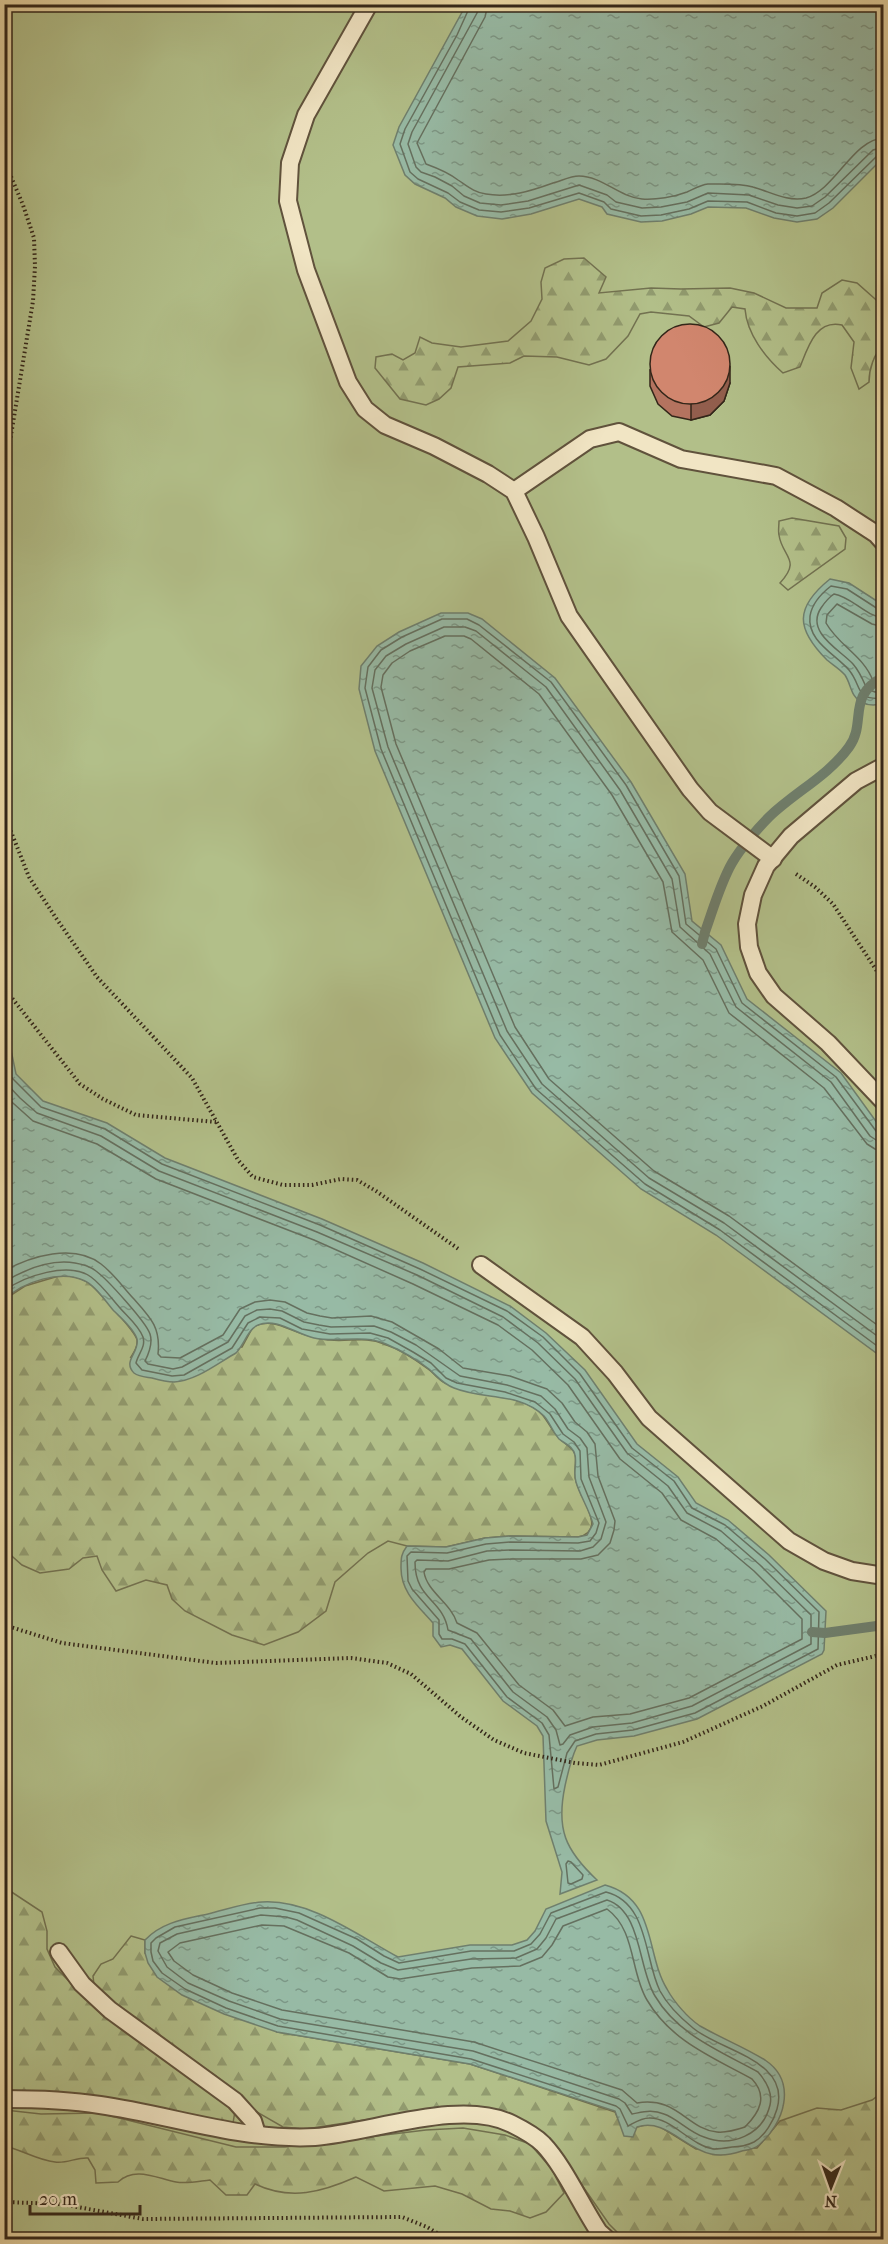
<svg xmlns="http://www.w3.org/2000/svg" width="888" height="2244" font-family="'IM FELL French Canon',serif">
	<defs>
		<pattern id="forest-firs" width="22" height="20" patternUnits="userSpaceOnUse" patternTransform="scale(1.5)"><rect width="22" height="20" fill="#b2bf89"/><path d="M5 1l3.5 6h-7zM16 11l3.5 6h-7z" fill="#919b6f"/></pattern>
		<pattern id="water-ripples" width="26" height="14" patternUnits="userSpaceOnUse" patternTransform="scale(1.5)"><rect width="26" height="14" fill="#97baa5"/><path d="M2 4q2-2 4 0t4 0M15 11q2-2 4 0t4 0" fill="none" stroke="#7c9786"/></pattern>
	</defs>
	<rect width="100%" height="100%" fill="#e9d7a4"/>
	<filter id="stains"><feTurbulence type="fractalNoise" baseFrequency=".00333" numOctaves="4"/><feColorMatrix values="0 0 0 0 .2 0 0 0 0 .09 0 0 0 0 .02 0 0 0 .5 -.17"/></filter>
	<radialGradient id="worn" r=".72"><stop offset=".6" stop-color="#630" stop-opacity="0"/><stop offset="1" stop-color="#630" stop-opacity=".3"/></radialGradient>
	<path fill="#b2bf89" stroke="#727251" stroke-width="1.5" d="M 5,5 L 883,5 L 883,2239 L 5,2240 Z"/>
	<g fill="url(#forest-firs)" stroke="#727251" stroke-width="1.5">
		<path d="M 584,258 L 606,277 L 599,293 L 651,288 L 681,289 L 730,288 L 754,293 L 786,308 L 817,308 L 822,293 L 842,280 L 857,283 L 883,306 L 883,345 C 874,354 869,369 869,382 L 859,389 L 851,368 L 854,342 L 842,325 C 816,319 808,347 800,367 L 783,373 C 765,357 747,334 745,309 L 732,307 L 719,323 L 704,327 L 689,316 L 651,312 L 640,314 L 628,336 L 606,359 L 589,365 L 557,357 L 524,356 L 510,363 L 458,367 L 451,388 L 439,399 L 426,405 L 400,399 L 375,368 L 376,357 L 392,354 L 403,360 L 415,353 L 420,337 L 432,343 L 461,347 L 508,341 L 531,321 L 542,299 L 541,282 L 545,268 L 564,259 Z"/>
		<path d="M 792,518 L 839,526 L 846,538 L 845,549 L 788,590 L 780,583 C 802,559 782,557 779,535 C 778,531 779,526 779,521 Z"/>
		<path d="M 62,1275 C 71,1276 81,1277 89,1283 C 96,1289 136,1332 137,1340 C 138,1347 134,1352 131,1357 L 242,1347 L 253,1327 C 274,1316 291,1333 313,1337 C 318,1338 325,1340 330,1340 C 349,1342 366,1336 384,1344 C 399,1349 415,1359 428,1369 C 434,1373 438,1380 445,1383 C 472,1396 509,1393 533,1407 C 546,1414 549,1428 559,1438 C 564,1444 572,1446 575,1454 C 577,1462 573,1473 576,1481 C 580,1498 608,1531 578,1537 L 510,1536 L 485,1538 L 446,1547 L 407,1546 L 388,1541 L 368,1553 L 335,1582 L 326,1611 L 298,1632 L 264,1645 L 232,1635 L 185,1611 L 172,1599 L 167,1585 L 146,1580 L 116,1591 L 102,1570 L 97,1556 L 83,1558 L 69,1569 L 40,1573 L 22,1565 L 5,1550 L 5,1299 L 25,1286 Z"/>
		<path d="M 4,1887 L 42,1912 L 47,1931 L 47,1949 L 55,1967 L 95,2007 L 235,2111 L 233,2123 L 5,2092 Z"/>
		<path d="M 131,1936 L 145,1940 L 145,1953 L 277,2032 L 470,2064 L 615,2112 L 619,2121 L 637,2127 L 649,2124 L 659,2126 L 696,2149 L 757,2148 L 780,2121 L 817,2108 L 841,2110 L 872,2100 L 883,2092 L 883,2238 L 634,2239 L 619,2234 L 609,2224 L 561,2155 L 543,2135 L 442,2108 L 306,2129 L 283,2127 L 255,2111 L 216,2076 L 117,2008 L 94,1985 L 93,1976 L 101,1964 L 113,1959 Z"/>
		<path d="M 5,2110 L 41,2114 L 99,2113 L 236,2147 L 285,2147 L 426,2130 L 463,2128 L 505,2135 L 530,2144 L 551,2168 L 564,2193 L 546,2212 L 530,2218 L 510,2211 L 491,2209 L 462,2194 L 435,2186 L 384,2191 L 356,2177 C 322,2192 291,2201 255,2184 L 247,2195 L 226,2195 L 210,2180 C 200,2181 187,2184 176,2182 C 156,2178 135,2166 118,2182 L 96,2183 L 95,2170 L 88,2158 C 77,2157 66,2164 55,2162 C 37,2160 22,2150 5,2146 Z"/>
	</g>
	<g fill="url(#water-ripples)" stroke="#6f7f6d" stroke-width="1.5">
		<path d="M 466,5 L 883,5 L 883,158 L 833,208 L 817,219 L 797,222 L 774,218 L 746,208 L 708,207 L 691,214 L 662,221 L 641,222 L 607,214 L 602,207 L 579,199 L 531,214 L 502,219 L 477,216 L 456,207 L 445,198 L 415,184 L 405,175 L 393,145 L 399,127 Z"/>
		<path d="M 830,579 L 849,583 L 883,605 L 883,703 C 876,706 869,706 861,702 C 851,697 851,684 845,675 C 840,669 833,665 827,660 C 796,629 794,608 830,579 Z"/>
		<path d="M 441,613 L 468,613 L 482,619 L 555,678 L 631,782 L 685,874 L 692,921 L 721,945 L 747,999 L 841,1073 L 883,1131 L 883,1358 L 716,1235 L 641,1189 L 532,1093 L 495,1038 L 375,751 L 359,689 L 361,666 L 377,646 L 399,632 Z"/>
		<path d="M 4,1040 L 11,1050 L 16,1074 L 43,1101 L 107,1123 L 165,1158 L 322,1219 L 423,1263 L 510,1306 L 546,1333 L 585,1370 L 637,1444 L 678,1477 L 696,1503 L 728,1520 L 769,1555 L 826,1611 L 824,1650 L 822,1654 L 697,1719 L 634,1736 L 597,1740 L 577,1746 C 571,1759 568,1772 565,1786 C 556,1829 565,1850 597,1880 L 560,1894 L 562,1872 L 546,1821 L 543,1736 L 537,1726 L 503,1701 L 462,1649 L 450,1645 L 441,1647 L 433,1636 L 433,1623 C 418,1606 401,1592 401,1568 C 401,1558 401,1554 407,1546 L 446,1547 L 485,1538 L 510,1536 L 578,1537 L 587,1535 L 593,1524 C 589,1509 580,1496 576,1482 C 573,1473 577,1463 575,1455 C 573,1446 565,1444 559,1439 C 553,1432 550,1423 544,1416 C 520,1392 483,1400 454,1388 C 443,1384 437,1376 429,1369 C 416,1359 400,1350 386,1344 C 363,1334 338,1343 314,1338 C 296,1334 276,1317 258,1325 C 248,1329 244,1345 236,1353 C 218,1363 196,1381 174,1382 C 167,1382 159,1380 152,1378 C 146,1377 139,1377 134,1373 C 122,1361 140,1352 137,1339 C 134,1329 121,1318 114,1311 C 106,1302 96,1286 85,1281 C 61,1269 23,1282 5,1299 Z"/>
		<path d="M 605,1885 C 657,1899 645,1953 667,1989 C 674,2002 688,2018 700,2026 C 721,2038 744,2047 765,2060 C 798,2082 784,2124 759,2145 C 755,2149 748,2150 742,2151 C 733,2154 720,2156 711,2154 C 683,2148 666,2118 637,2127 L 633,2137 L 624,2136 L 615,2111 L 470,2064 L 277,2032 L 224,2014 L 182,1995 L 157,1977 L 148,1963 L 145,1953 L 145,1940 C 162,1922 185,1919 208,1914 C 225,1910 244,1903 262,1902 C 310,1899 357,1935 398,1957 L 470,1945 L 512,1945 L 527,1940 L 535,1931 L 546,1909 Z"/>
	</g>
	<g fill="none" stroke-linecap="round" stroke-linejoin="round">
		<g stroke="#65705f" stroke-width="1.5">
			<path d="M 471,4 L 457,35 L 405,129 L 400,144 L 410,172 L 418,179 L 448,193 L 460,202 L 479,210 L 501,212 L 529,208 L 579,193 L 604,202 L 611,209 L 641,216 L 661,215 L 689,209 L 708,201 L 747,202 L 776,213 L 797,216 L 815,213 L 829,203 L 877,156 L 884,155"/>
			<path d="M 479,4 L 477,13 L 412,132 L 408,144 L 416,167 L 421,172 L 435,177 L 452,186 L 464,196 L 480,203 L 501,205 L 528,201 L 579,185 L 607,195 L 616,202 L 642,208 L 661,207 L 687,202 L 708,193 L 749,195 L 778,205 L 797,208 L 812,206 L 825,197 L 873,150 L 884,147"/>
			<path d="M 488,4 L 485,17 L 417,143 L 426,164 C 437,168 449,173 458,180 C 467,186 475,193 486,194 C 509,198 531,191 553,183 C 561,181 570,176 579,176 C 602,176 619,197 642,199 C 656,200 674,197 687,192 C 694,189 700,185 708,184 C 722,184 740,183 753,187 C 771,192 787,202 806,198 C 835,190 853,139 884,138"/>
			<path d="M 884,610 L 878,609 L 847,589 L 831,586 C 822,593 812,603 810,616 C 807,641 834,653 849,670 C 863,687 854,701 884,698"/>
			<path d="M 884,618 C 865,616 852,597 834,594 C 828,598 825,602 821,608 C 805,632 840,650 853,664 C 860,672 863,680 867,689 L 875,692 L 884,691"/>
			<path d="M 884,627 L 872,624 L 837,604 L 827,615 L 826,623 C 839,646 864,656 873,681 L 884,682"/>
			<path d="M 4,1052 L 11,1077 L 41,1107 L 105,1129 L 162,1164 L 320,1225 L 420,1269 L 507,1311 L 543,1337 L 580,1374 L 632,1448 L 674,1481 L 692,1508 L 725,1525 L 765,1559 L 819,1612 L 818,1649 L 695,1713 L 633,1730 L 596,1734 L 575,1741 L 567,1753 L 558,1787 L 554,1789 L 549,1735 L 542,1723 L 507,1697 L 465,1644 L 452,1639 L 442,1639 L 439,1634 L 439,1620 L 412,1589 L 408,1581 L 407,1556 L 411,1552 L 447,1553 L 486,1544 L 510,1542 L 578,1543 L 590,1541 L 596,1533 L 599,1523 L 581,1479 L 580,1451 L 574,1442 L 563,1434 L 550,1414 L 535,1402 L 505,1392 L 457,1383 L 446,1378 L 431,1363 L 413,1352 L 388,1338 L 370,1333 L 330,1334 L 302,1329 L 280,1318 L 260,1317 L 248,1323 L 232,1348 L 184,1375 L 172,1376 L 142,1370 L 136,1363 C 138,1354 146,1347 143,1337 C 139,1326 127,1316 120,1308 C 111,1298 102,1285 91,1277 C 69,1261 24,1276 4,1291"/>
			<path d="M 4,1081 L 20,1098 L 37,1113 L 101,1136 L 159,1171 L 317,1232 L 417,1275 L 503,1317 L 538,1343 L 575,1379 L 627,1453 L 668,1486 L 687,1513 L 721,1531 L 760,1565 L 811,1615 L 811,1644 L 692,1706 L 632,1723 L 593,1727 L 570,1735 L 563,1744 L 560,1745 L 556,1730 L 547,1717 L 513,1692 L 471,1639 L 448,1630 C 443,1599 415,1600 415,1562 L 417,1560 L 448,1561 L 487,1551 L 511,1550 L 580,1551 L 593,1547 L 601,1539 L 606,1522 L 589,1477 L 587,1448 L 580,1438 L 568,1429 L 555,1409 L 541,1396 L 507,1385 L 460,1376 L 416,1345 L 391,1332 L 374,1326 L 331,1327 L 319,1325 L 304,1322 L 282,1311 L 270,1309 L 257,1310 L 245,1316 L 228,1342 L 182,1367 L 173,1369 L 148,1364 L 145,1361 C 149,1353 153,1343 150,1334 C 146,1322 107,1279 96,1271 C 91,1267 81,1264 75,1263 C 51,1259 24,1270 4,1282"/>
			<path d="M 4,1095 L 33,1121 L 97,1144 L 156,1179 L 314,1240 L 413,1284 L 498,1325 L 532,1350 L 568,1385 L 620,1459 L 662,1493 L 681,1520 L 716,1539 L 754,1571 L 802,1619 L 802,1639 L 689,1698 L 630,1714 L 593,1717 L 565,1726 L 553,1710 L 519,1685 L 477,1633 L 457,1623 C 451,1603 427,1592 424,1572 L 426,1569 L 449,1569 L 489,1560 L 511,1559 L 581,1559 L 598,1555 L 610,1543 L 614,1530 L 615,1521 L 598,1476 L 595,1444 L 587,1432 L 575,1422 L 562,1403 L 547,1389 L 510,1376 L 463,1368 L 439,1349 L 392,1322 L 371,1316 L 332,1318 L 320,1316 L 307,1313 L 285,1302 L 270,1300 L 255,1302 L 240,1309 L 223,1335 L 180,1358 L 161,1357 L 158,1354 C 161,1327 150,1317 133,1298 C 123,1287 113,1273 101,1264 C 74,1243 31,1256 4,1271"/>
			<path d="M 884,1133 L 876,1131 L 836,1077 L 742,1003 L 716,949 L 686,924 L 679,876 L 626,785 L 551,682 L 479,625 L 467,619 L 442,619 L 402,637 L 381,650 L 368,667 L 365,688 L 381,749 L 500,1035 L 536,1089 L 645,1184 L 720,1230 L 884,1351"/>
			<path d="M 884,1141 L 876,1140 L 870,1136 L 831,1082 L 736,1007 L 710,954 L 680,927 L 672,879 L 620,790 L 546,687 L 476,631 L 465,627 L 444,627 L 406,644 L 386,656 L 375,670 L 372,688 L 388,747 L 507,1031 L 542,1084 L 649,1178 L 724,1223 L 884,1341"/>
			<path d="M 884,1150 L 875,1149 L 867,1144 L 824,1088 L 729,1013 L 703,960 L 672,932 L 663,882 L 612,795 L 539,694 L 471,639 L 464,636 L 445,636 L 410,651 L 392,663 L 383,675 L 381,687 L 396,744 L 515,1027 L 549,1079 L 654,1171 L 729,1216 L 884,1330"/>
			<path d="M 568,1861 L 571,1862 L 583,1875 L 582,1879 L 571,1884 L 568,1883 L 566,1864 Z"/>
			<path d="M 606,1892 C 649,1903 644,1959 660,1991 C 667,2004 682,2019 693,2028 C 720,2051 791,2060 777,2109 C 774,2120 765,2136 754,2142 C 748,2145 738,2147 732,2147 C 726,2148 719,2149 714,2149 C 691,2146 671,2117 649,2118 C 641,2118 634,2123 628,2126 L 620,2109 L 616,2106 L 471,2059 L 278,2026 L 226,2008 L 185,1989 L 162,1973 L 153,1961 L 151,1952 L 151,1943 L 156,1938 L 175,1927 L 260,1908 L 275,1908 L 299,1913 L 357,1939 L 384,1956 L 399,1963 L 471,1951 L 514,1951 L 531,1944 L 540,1934 L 551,1913 Z"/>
			<path d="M 607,1900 C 642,1911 638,1969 655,1996 C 678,2035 720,2051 758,2072 C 766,2081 773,2092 770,2105 C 763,2135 731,2148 704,2137 C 689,2132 678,2119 664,2114 C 652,2109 643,2112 632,2114 L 625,2103 L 619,2099 L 473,2051 L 280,2019 L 229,2001 L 188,1983 L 167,1967 L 158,1951 L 160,1943 L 177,1934 L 261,1915 L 286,1917 L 297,1920 L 353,1946 L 381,1963 L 398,1970 L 471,1959 L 516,1958 L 537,1949 L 546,1938 L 556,1919 Z"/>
			<path d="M 607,1909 C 636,1930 630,1972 647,2000 C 671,2041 712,2057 752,2079 C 768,2096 760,2112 745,2127 C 736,2130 726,2133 717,2132 C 687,2129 677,2096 637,2103 L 622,2090 L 474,2042 L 282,2010 L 232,1993 L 193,1975 L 174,1961 L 168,1952 L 180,1943 L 262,1925 L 284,1926 L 349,1953 L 388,1977 L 400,1979 L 472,1968 L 520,1966 L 542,1957 L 552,1945 L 563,1926 Z"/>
		</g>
		<g stroke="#6f7f6d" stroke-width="10">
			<path d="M 702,944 L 705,932 C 713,910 720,884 732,863 C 740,849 758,828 769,817 C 795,792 828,776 849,747 C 867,723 846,695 884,677"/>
			<path d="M 812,1632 L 825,1633 L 884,1625"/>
		</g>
		<g stroke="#60523c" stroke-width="20">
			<g id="lane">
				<path d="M 369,4 L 306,115 L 290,163 L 288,201 L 306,270 L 348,382 L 365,409 L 385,425 L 434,446 L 488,474 L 514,491 L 536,537 L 569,616 L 690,789 L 710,812 L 773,859"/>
				<path d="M 514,491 L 590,439 L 619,432 L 681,459 L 776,476 L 836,508 L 876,534 L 884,543"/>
				<path d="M 884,766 L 856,781 L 791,836 L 766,866 L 753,895 L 747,924 L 749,947 L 758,973 L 774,996 L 828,1043 L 884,1102"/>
				<path d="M 481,1265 L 582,1337 L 615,1373 L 649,1418 L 789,1541 L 824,1561 L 852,1571 L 884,1576"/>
				<path d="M 59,1952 L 82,1984 L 110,2010 L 235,2101 L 253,2121 L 257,2134"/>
				<path d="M 4,2099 C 37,2099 68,2100 100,2105 C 171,2115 242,2141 315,2137 C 371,2133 461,2098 512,2124 C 522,2129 535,2136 543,2144 C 564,2166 581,2205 599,2232 L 608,2240"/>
			</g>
		</g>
		<g stroke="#332619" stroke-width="4" stroke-dasharray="1.5 3" stroke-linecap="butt">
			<path d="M 4,160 L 23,205 L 34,238 L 35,266 L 33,301 L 4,478"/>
			<path d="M 4,814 L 29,877 L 56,918 L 97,977 L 192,1078 L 238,1160 L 253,1177 L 283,1185 L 312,1185 L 341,1179 L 357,1180 L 376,1191 L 460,1250"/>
			<path d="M 796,874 L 815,887 L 833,904 L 884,982"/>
			<path d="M 4,988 L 80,1084 L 103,1099 L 136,1115 L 216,1122"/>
			<path d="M 4,1625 L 62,1643 L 216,1663 L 351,1658 L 387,1663 L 411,1674 L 461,1717 L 494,1740 L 524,1753 L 575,1763 L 599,1765 L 683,1742 L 763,1706 L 837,1665 L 884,1654"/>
			<path d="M 4,2202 L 61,2204 L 143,2219 L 402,2217 L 427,2227 L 449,2240"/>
		</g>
		<use href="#lane" stroke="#f1e5c4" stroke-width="16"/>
	</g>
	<path fill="#b4735f" stroke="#332619" stroke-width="1.5" d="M 650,370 L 730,383 L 724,401 L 710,415 L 691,420 L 672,416 L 658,404 L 650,386 Z"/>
	<path fill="#925e4d" stroke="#332619" stroke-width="1.5" d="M 730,367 L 730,383 L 724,401 L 710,415 L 691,420 L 691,404 Z"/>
	<circle fill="#d1866e" stroke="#332619" stroke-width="1.5" cx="690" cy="364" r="40"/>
	<rect width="888" height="2244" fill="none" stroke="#e9d7a4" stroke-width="24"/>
	<rect x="6" y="6" width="876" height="2232" fill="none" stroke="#332619" stroke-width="3"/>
	<rect x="12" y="12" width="864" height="2220" fill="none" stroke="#332619" stroke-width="1.5"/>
	<g transform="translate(831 2187) rotate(181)" stroke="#f1e5c4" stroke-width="4.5" paint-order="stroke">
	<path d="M0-4.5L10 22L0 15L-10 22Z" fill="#332619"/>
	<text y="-9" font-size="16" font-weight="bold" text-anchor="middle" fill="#332619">N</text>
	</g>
	<path d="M30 2205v9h110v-9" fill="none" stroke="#332619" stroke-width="3"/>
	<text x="39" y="2205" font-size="18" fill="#332619" stroke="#f1e5c4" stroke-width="4.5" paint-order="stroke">20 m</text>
	<rect width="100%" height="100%" filter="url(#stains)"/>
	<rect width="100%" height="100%" fill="url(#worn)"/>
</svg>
